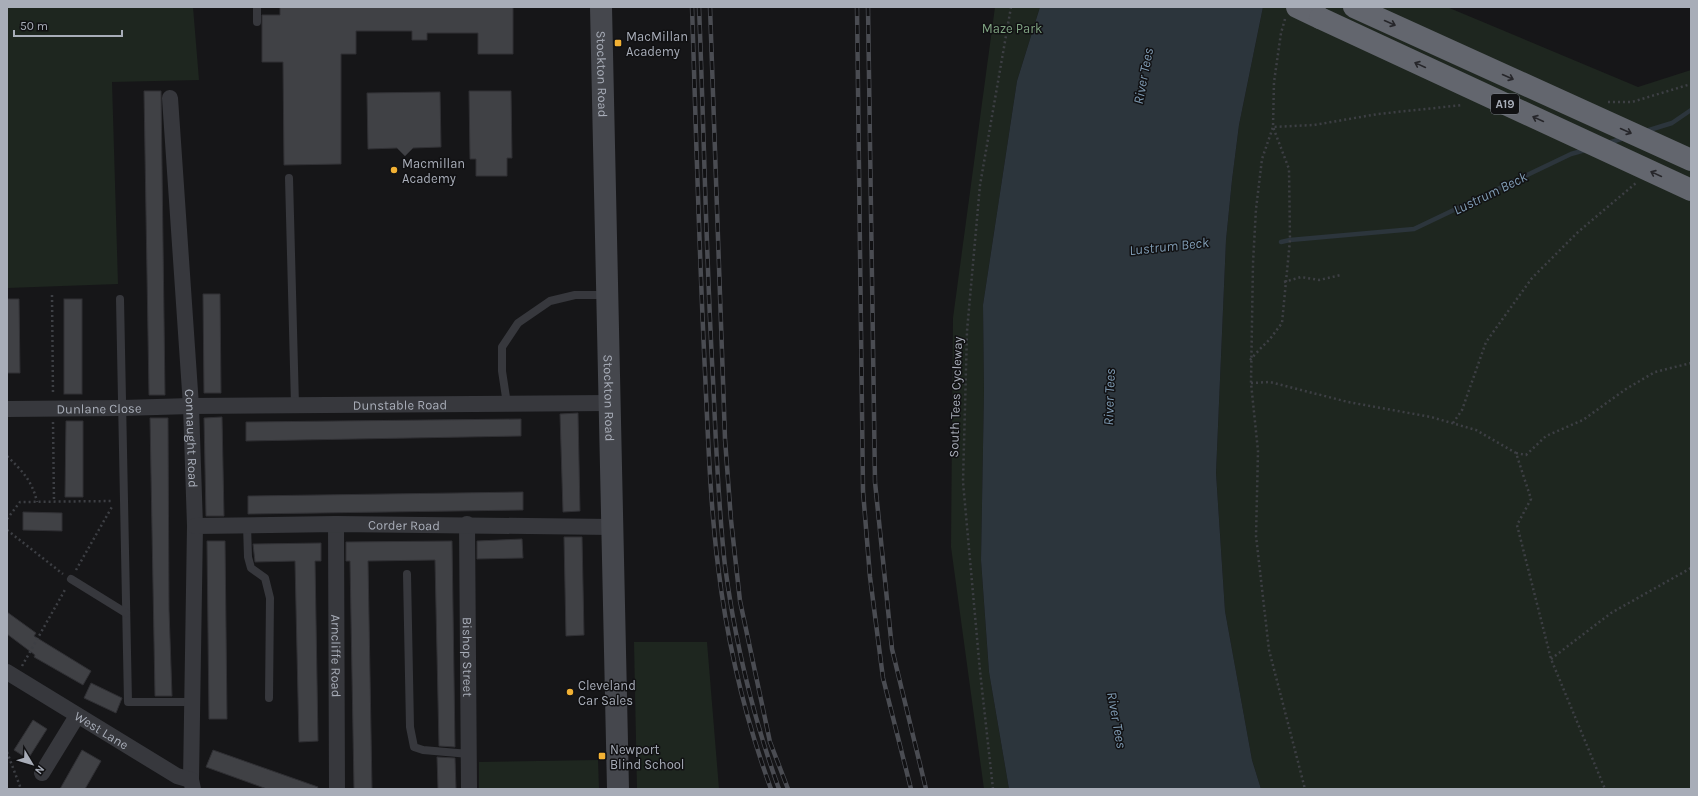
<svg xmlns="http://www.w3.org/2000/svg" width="1698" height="796" font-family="Karla,sans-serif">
	<rect width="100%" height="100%" fill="#161618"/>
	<g fill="#1e261f">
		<path d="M 7,7 L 193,7 L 199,80 L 112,82 L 118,284 L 7,288 Z"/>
		<path d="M 995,7 L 1040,7 L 1017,81 L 983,305 L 984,391 L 981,560 L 989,672 L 1009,789 L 984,789 L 951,547 L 953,318 Z"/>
		<path d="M 1263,7 L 1447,7 L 1638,87 L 1691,70 L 1691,789 L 1261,789 L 1252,760 L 1225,611 L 1216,473 L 1226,240 L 1232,180 L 1239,125 Z"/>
		<path d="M 634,642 L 707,642 L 719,789 L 637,789 Z"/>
		<path d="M 598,760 L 599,789 L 479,789 L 479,762 Z"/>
	</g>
	<path fill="#2c353c" d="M 1040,7 L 1263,7 L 1239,125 L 1232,180 L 1226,240 L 1216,473 L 1225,611 L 1252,760 L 1261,789 L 1009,789 L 989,672 L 981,560 L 984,391 L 983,305 L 1017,81 Z"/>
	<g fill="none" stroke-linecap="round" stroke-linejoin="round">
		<g stroke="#2c353c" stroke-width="4.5">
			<path d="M 1646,131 L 1672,123 L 1691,110"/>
			<path d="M 1608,143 L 1624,138"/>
			<path d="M 1281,242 L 1290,240 L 1414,229 L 1571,154 L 1585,150"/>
		</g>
	</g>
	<g fill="#404145" stroke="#303034">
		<path d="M 280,7 L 513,7 L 513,54 L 478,54 L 478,33 L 427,33 L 427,40 L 412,40 L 412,31 L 356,31 L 356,54 L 341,54 L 341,164 L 284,165 L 283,62 L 262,62 L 262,15 L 280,15 Z"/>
		<path d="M 144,91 L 161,91 L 165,395 L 149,395 Z"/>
		<path d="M 469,91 L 511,91 L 512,158 L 507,158 L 507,176 L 476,176 L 476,159 L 470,159 Z"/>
		<path d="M 440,92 L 441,147 L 413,148 L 405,156 L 397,148 L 368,149 L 367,93 Z"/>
		<path d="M 203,294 L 220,294 L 221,393 L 204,393 Z"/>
		<path d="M 7,299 L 19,299 L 20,373 L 7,373 Z"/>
		<rect x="64" y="299" width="18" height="95"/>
		<path d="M 578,413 L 580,511 L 563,512 L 560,414 Z"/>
		<path d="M 222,417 L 224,516 L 206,516 L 204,418 Z"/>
		<path d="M 150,418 L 168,418 L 169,610 L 172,696 L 155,696 Z"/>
		<path d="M 521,419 L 521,436 L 246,441 L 246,422 Z"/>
		<path d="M 66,421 L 83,421 L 83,497 L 65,497 Z"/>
		<path d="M 523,492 L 523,510 L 248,514 L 248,496 Z"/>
		<path d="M 23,512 L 62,513 L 62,531 L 23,530 Z"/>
		<path d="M 564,537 L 582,537 L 584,635 L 566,636 Z"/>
		<path d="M 522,539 L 523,558 L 477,559 L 477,541 Z"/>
		<path d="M 207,541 L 225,541 L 227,719 L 209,719 Z"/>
		<path d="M 452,541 L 455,747 L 439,746 L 435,560 L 368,561 L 372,789 L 354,789 L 350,561 L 346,561 L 346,542 Z"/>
		<path d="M 321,543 L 321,561 L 315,561 L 318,741 L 299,742 L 295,561 L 255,562 L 253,544 Z"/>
		<path d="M 7,612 L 36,633 L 34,636 L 91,671 L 83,685 L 34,657 L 35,655 L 7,634 Z"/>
		<path d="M 91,683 L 122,698 L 116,713 L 84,698 Z"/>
		<path d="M 33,720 L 47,729 L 28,759 L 14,750 Z"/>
		<path d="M 82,750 L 101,761 L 85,789 L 60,789 Z"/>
		<path d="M 213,750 L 318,787 L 317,789 L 267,789 L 206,767 Z"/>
		<path d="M 437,757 L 455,758 L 456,789 L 438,789 Z"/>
	</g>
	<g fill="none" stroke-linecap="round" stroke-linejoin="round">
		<g stroke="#3d3f44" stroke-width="2.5" stroke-dasharray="2 3" stroke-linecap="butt">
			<path d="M 1285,19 L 1281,33 L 1274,82 L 1273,127 L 1262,159 L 1256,209 L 1253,263 L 1251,383 L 1258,451 L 1256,536 L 1269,650 L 1305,789"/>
			<path d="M 1608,102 L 1632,102 L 1691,84"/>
			<path d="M 1284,282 L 1301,277 L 1319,280 L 1341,275"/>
			<path d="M 52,295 L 53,395"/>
			<path d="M 1250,360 L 1260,349 L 1270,339 L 1282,323 L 1290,240 L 1289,169 L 1273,127 L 1314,125 L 1378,114 L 1463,105"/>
			<path d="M 1251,383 L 1270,382 L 1348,402 L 1431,417 L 1476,430 L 1516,453 L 1531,499 L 1517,525 L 1551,659 L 1605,789"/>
			<path d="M 53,422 L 54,502"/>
			<path d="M 1453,423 L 1462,410 L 1486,342 L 1532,278 L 1578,232 L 1636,183"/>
			<path d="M 1516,453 L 1526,455 L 1546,436 L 1583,420 L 1626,389 L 1655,372 L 1691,363"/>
			<path d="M 7,456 C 22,471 32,480 37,502"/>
			<path d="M 7,519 L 20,502 L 113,501"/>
			<path d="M 7,530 L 63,574"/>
			<path d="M 76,570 L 113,505"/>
			<path d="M 1551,659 L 1611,613 L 1691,568"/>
			<path d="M 22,666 L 66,588"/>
			<path d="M 7,752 L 21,789"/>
			<path d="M 993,789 L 980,671 L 963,482 L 967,331 L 980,185 L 1011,7"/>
		</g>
		<g stroke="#37383d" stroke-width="8">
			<path d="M 257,22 L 257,7"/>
			<path d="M 289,178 L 295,405"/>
			<path d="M 120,299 L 128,702 L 192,702"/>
			<path d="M 507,404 L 502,371 L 502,347 L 518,323 L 550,301 L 575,295 L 606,295"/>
			<path d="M 247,525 L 248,557 L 251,568 L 265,578 L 270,598 L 269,698"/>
			<path d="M 407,574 L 410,727 L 414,747 L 423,750 L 469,754"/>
			<path d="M 71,579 L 126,613"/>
		</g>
		<g stroke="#37383d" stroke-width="16">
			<path id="s1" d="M 170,98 L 191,406 L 195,526 L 191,780"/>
			<path id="s2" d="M 7,409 L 122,408 L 191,406 L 608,403"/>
			<path id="s3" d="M 336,524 L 337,789"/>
			<path id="s4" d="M 467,524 L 469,789"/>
			<path id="s5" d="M 195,526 L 336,524 L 612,527"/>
			<path id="s6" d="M 7,672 L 177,776 L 191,780 L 193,789"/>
			<path d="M 42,773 L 77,716"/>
		</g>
		<path stroke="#45474d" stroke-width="22" id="s7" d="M 601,7 L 618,789"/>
		<path stroke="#63666e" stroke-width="22" d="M 1297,7 L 1320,18"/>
		<g stroke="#4a4c52" stroke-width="4.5">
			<g id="rail">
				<path d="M 692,7 C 696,129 699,250 705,372 C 708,436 710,501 718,566 C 727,641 745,718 771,789"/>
				<path d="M 699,7 C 704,131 706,256 713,380 C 716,442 718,504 725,566 C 735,641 753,717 779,789"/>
				<path d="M 710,7 L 725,439 L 731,520 L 740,601 L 770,742 L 788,789"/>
				<path d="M 857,7 L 863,491 L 870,577 L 883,678 L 911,789"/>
				<path d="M 868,7 L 875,482 L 892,649 L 926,789"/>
			</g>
		</g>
		<use href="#rail" stroke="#111113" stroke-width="3" stroke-dasharray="9" stroke-linecap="butt"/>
		<g stroke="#63666e" stroke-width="22">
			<path d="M 1354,7 L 1691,160"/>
			<path d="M 1320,18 L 1691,190"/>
		</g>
	</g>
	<defs><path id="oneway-shaft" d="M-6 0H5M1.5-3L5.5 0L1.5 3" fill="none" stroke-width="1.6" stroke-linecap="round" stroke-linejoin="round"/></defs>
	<g stroke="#26262a">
		<use href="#oneway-shaft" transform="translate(1390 23) rotate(24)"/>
		<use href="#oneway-shaft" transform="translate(1420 65) rotate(-155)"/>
		<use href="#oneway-shaft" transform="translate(1508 77) rotate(24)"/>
		<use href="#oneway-shaft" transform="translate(1538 119) rotate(-155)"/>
		<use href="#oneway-shaft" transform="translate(1626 131) rotate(24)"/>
		<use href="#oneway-shaft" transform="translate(1656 174) rotate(-155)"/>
	</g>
	<g fill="#f2b134" stroke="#111113" stroke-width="1.5">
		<rect x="614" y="39" width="8" height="8" rx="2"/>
		<circle cx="394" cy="170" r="4"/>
		<circle cx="570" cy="692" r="4"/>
		<rect x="598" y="752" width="8" height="8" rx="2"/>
	</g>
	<g text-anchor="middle" stroke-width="3" stroke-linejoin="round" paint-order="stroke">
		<rect fill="#111113" stroke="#7b7e86" stroke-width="1" x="1491" y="94" width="28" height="20" rx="3"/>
		<g font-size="12" font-weight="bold" fill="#a8adb8">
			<text x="1505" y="108">A19</text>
		</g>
		<g font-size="13" fill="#7fa381" stroke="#111113">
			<text x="1012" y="33">Maze Park</text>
		</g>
		<g font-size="13" fill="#a8adb8" stroke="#111113" text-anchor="start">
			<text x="626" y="41">MacMillan<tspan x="626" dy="15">Academy</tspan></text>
			<text x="402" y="168">Macmillan<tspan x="402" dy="15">Academy</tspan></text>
			<text x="578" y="690">Cleveland<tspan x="578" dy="15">Car Sales</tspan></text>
			<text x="610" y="754">Newport<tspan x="610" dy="15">Blind School</tspan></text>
		</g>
		<g font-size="13" fill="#a8adb8" stroke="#111113">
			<text dy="5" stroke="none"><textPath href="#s7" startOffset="67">Stockton Road</textPath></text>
			<text transform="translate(955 397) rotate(-88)" y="5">South Tees Cycleway</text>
			<text dy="5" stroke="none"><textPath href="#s7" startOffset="391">Stockton Road</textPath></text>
			<text dy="5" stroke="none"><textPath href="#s2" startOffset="393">Dunstable Road</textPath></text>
			<text dy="5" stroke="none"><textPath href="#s2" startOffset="92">Dunlane Close</textPath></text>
			<text dy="5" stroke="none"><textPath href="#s1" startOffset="341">Connaught Road</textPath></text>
			<text dy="5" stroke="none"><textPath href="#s5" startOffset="209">Corder Road</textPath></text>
			<text dy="5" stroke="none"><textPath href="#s3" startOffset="132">Arncliffe Road</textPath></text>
			<text dy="5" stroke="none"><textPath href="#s4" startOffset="133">Bishop Street</textPath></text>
			<text dy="5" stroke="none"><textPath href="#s6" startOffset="111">West Lane</textPath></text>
		</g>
		<g font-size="14" font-style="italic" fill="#7f9bb3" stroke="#111113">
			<text transform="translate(1143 76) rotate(-79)" y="5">River Tees</text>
			<text transform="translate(1490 193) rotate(-26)" y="5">Lustrum Beck</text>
			<text transform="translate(1169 246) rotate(-6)" y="5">Lustrum Beck</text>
			<text transform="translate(1109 397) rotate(-88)" y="5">River Tees</text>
			<text transform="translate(1117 720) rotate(80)" y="5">River Tees</text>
		</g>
	</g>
	<rect width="1698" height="796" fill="none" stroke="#a8adb8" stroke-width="16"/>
	<g transform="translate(32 764) rotate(128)" stroke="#111113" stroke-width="3" paint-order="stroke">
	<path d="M0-3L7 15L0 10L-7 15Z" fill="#a8adb8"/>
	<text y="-6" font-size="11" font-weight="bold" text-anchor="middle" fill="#a8adb8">N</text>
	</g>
	<path d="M14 30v6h108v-6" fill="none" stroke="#a8adb8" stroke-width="2"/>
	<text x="20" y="30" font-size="12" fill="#a8adb8" stroke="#111113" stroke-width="3" paint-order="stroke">50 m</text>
</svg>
